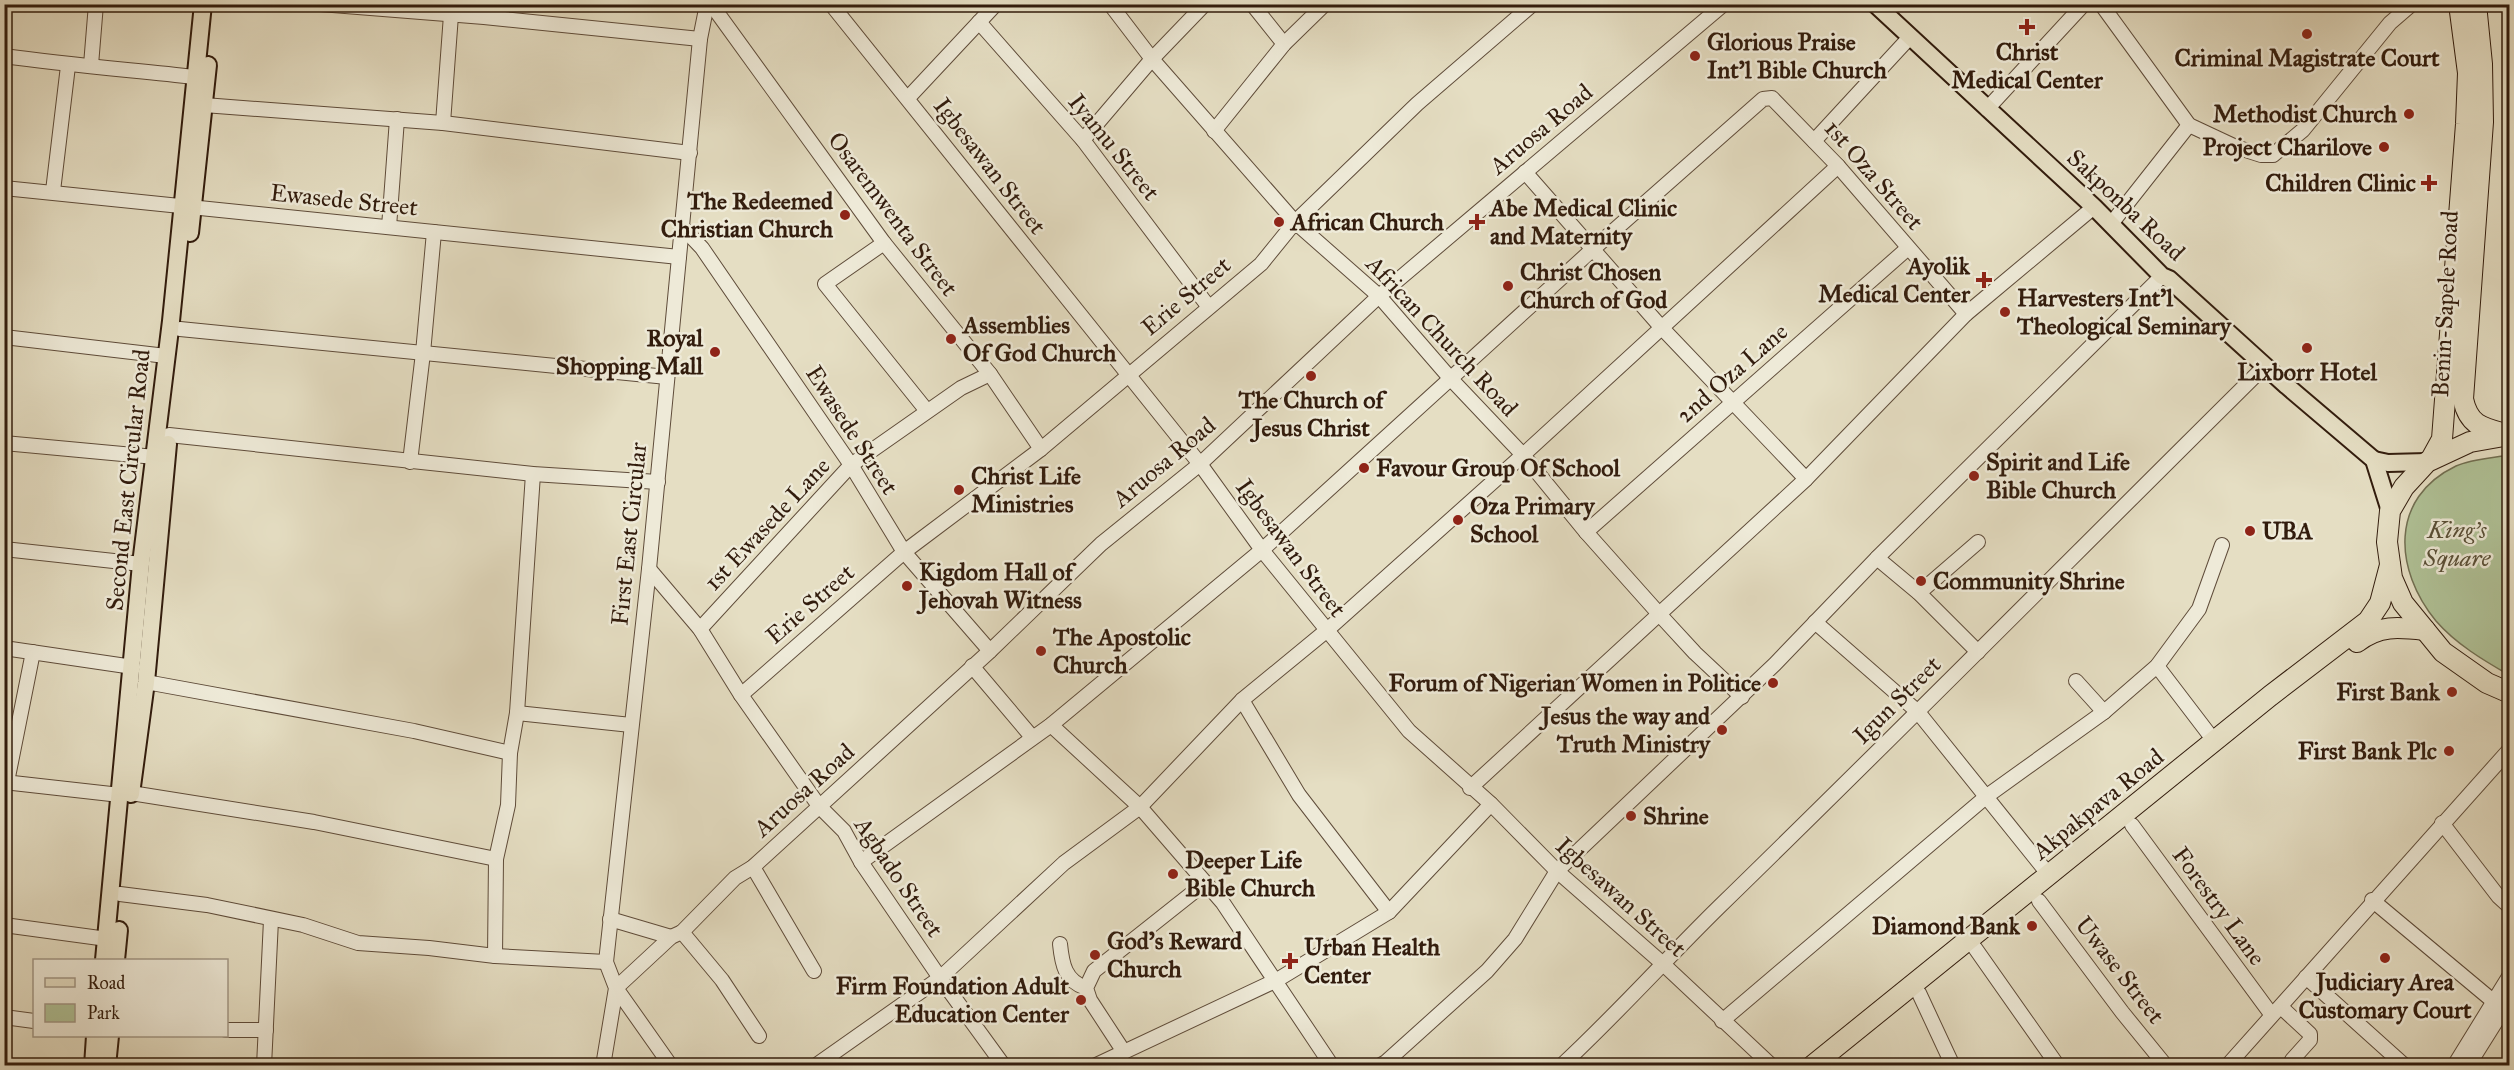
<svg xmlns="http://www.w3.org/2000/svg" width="2514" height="1070" font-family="'IM FELL Great Primer',serif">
	<rect width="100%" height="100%" fill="#e5dec3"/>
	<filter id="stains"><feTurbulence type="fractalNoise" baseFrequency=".00333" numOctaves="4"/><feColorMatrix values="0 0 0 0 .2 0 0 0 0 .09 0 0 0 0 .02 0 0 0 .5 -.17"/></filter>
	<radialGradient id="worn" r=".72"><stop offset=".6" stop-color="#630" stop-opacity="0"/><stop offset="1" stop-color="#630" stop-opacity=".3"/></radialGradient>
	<path fill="#b0c297" stroke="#716f52" stroke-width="1.5" d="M 2509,455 L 2510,455 L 2509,675 C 2483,660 2456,644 2436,621 C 2394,570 2389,498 2456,466 C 2471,459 2492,458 2509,455 Z"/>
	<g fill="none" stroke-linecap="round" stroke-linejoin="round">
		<g stroke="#5f4c3a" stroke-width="16">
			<g id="minor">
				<path d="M 320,4 L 484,17 L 700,39"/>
				<path d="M 711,4 L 884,243 L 990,374 L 1041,449"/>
				<path d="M 831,4 L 1200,464 L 1262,550 L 1409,731 L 1491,804 L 1557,871 L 1662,963 L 1772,1066"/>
				<path d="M 1110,4 L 1152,59 L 1295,222 L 1379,296 L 1450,378 L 1523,455 L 1586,532 L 1660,615 L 1695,653 L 1742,697"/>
				<path d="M 1252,4 L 1284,44"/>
				<path d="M 2101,4 L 2189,125 L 2236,147 L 2261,155 L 2273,155 L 2303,130 L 2390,23 L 2412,4"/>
				<path d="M 979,22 L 1083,140 L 1208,306"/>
				<path d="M 4,56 C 68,65 132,70 195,77"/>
				<path d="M 91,65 L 96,4"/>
				<path d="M 908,98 L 996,4"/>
				<path d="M 204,105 L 443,123 L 690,153"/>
				<path d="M 1987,109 L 2084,4"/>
				<path d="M 443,123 L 451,15"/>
				<path d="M 1214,131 L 1284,44 L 1325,4"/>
				<path d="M 1083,140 L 1152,59 L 1205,4"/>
				<path d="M 1814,141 L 1910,37"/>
				<path d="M 1525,172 L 1661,327 L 1806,479"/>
				<path d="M 4,188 L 679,257"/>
				<path d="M 53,191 L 68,66"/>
				<path d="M 2111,224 L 2189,125"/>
				<path d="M 389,227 L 397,119"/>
				<path d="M 683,228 L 702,248 L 851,465 L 904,552 L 990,651"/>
				<path d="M 884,243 L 825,284 L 927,411"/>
				<path d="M 180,329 L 667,377"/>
				<path d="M 4,337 L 166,356"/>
				<path d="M 169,435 L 533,474 L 658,482"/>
				<path d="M 4,443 L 155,457"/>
				<path d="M 410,462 L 423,353 L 434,232"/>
				<path d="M 1586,532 L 1908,248"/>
				<path d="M 4,549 L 141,564"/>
				<path d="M 1877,558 L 1919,593 L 1978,652"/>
				<path d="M 649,569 L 700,629 L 741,695 L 819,806 L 844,831 L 861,862 L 940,978 L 1004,1066"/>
				<path d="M 1919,593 L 1978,542"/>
				<path d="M 1815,622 L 1918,712 L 2049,875"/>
				<path d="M 700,629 L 851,465 L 961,388 L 990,374"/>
				<path d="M 4,648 L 133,667"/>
				<path d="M 972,666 L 1032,737"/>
				<path d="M 2157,666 L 2215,742"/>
				<path d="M 2076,681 L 2104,712"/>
				<path d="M 146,682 L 414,731 L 510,753"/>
				<path d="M 741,695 L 904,552 L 1041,449 L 1261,264 L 1295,222 L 1417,104 L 1533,4"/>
				<path d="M 1242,700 L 1299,795 L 1389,912"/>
				<path d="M 517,713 L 631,725"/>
				<path d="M 1051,725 L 1140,807 L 1223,903 L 1332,1066"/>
				<path d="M 4,782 L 120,795"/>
				<path d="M 7,782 L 33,652"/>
				<path d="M 1470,788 L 1806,479 L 1966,314 L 2094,207"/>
				<path d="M 131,793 L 314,822 L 496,859"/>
				<path d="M 2442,823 L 2498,896 L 2510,907"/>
				<path d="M 2132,825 L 2271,1014"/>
				<path d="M 861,862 L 1051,725 L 1262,550 L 1593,249 L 1763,99 L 1772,98 L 1838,166 L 1966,314"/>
				<path d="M 753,867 L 814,971"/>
				<path d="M 120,894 L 207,905 L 303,925 L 358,943 L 429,948 L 495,956 L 606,962"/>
				<path d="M 2372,900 L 2493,1001"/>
				<path d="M 2039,901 L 2122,1012 L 2166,1066"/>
				<path d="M 610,919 L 671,937"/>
				<path d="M 4,925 L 107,939"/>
				<path d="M 682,932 L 722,980 L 759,1036"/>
				<path d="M 1060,944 C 1062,964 1065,981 1086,988"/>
				<path d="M 1975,948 L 2058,1066"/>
				<path d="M 495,956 L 496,859 L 508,805 L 510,753 L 517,713 L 533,474"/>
				<path d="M 2306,977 L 2405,1066"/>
				<path d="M 1919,993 L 1953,1066"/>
				<path d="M 2281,1007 L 2310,1034 L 2310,1040 L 2292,1060 L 2294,1066"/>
				<path d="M 4,1017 L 34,1021"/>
				<path d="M 1722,1021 L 1987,796 L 2104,712 L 2157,666 L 2199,609 L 2222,545"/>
				<path d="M 226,1030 L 266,1030"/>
				<path d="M 1124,1052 L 1090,1000 L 1086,988 L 1094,971 L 1205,883"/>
				<path d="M 264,1066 L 271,920"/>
				<path d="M 603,1066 L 616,988 L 606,962 L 649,569 L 700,39 L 707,4"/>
				<path d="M 671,1066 L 616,988 L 671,937 L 682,932 L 735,878 L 753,867 L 990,651 L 1101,544 L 1200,464 L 1379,296 L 1724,4"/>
				<path d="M 815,1066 L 940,978 L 1064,863 L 1140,807 L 1242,700 L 1326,631 L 1523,455 L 1838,166"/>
				<path d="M 1094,1066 L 1277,980 L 1389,912 L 1491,804"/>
				<path d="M 1379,1066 L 1386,1062 L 1487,971 L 1515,939 L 1557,871 L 1775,664 L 1877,558 L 2162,276"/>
				<path d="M 1561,1066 C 1616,1015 1666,959 1719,907 C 1903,728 2083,546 2265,366"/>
				<path d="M 2227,1066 L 2510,749"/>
				<path d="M 2454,1066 L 2510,975"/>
				<path d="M 2468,1066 L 2510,999"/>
			</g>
		</g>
		<g stroke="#321c0d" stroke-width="20">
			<g id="major">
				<path d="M 1875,4 L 2094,207 L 2162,276 L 2169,279 L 2287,386 L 2374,460 L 2390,511"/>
				<path d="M 190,233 L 208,65"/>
				<path d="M 2374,460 L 2388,463 L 2427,462"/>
				<path d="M 131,794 L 146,682 L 168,444"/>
				<path d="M 104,960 L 141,564 L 171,321 L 203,4"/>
				<path d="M 116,960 L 119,930"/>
				<path d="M 93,1066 L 95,1036"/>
				<path d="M 107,1066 L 110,1036"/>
			</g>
		</g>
		<g stroke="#321c0d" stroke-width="22">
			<g id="highway">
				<path d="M 2476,4 L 2482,64 L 2483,122 L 2463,399 C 2469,427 2484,428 2509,435"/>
				<path d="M 2504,436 L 2470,442 L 2427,462 L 2404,487 L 2390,511 L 2387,542 L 2392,578 L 2403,603 L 2443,652 L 2487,683 L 2510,693"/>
				<path d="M 2431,459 L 2442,439 L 2466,124 L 2468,73 L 2459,4"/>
				<path d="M 2357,642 C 2379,625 2398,627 2425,630"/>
				<path d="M 1812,1066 L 2270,696 L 2368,621 L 2380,603 L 2390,565"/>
			</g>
		</g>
		<use href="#minor" stroke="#eeead8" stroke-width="14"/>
		<use href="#major" stroke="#e5dec3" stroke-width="16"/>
		<use href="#highway" stroke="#e5dec3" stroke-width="20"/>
	</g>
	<g fill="#8f2418" stroke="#eeead8" stroke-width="2">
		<path d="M2024 18h6v6h6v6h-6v6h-6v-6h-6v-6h6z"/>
		<circle cx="2307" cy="34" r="6"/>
		<circle cx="1695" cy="56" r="6"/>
		<circle cx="2409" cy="114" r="6"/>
		<circle cx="2384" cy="147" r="6"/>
		<path d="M2426 174h6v6h6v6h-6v6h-6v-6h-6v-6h6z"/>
		<circle cx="845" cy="215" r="6"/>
		<circle cx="1279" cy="222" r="6"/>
		<path d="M1474 213h6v6h6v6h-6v6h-6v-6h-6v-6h6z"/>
		<path d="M1981 271h6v6h6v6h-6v6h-6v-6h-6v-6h6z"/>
		<circle cx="1508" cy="286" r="6"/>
		<circle cx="2005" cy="312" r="6"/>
		<circle cx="951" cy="339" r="6"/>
		<circle cx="2307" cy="348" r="6"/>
		<circle cx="715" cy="352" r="6"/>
		<circle cx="1311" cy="376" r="6"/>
		<circle cx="1364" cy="468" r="6"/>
		<circle cx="1974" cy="476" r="6"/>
		<circle cx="959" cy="490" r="6"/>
		<circle cx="1458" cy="520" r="6"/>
		<circle cx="2250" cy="531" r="6"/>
		<circle cx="1921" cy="581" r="6"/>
		<circle cx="907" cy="586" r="6"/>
		<circle cx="1041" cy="651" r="6"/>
		<circle cx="1773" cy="683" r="6"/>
		<circle cx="2452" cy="692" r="6"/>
		<circle cx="1722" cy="730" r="6"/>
		<circle cx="2449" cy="751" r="6"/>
		<circle cx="1631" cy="816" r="6"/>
		<circle cx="1173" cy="874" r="6"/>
		<circle cx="2032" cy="926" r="6"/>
		<circle cx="1095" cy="955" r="6"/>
		<circle cx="2385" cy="958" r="6"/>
		<path d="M1287 952h6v6h6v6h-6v6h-6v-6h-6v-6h6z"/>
		<circle cx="1081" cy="1000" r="6"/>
	</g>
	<g text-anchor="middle" stroke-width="5" stroke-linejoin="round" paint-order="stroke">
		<g font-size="24" font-weight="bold" fill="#321c0d" stroke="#eeead8" text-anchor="start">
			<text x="1707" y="50">Glorious Praise<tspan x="1707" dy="28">Int'l Bible Church</tspan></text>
			<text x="2027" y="60" text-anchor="middle">Christ<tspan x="2027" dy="28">Medical Center</tspan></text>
			<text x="2307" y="66" text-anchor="middle">Criminal Magistrate Court</text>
			<text x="2397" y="122" text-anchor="end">Methodist Church</text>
			<text x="2372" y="155" text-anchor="end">Project Charilove</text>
			<text x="2416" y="191" text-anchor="end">Children Clinic</text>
			<text x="833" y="209" text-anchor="end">The Redeemed<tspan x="833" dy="28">Christian Church</tspan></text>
			<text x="1490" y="216">Abe Medical Clinic<tspan x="1490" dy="28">and Maternity</tspan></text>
			<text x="1291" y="230">African Church</text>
			<text x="1970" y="274" text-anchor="end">Ayolik<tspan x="1970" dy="28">Medical Center</tspan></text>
			<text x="1520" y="280">Christ Chosen<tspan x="1520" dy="28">Church of God</tspan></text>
			<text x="2017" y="306">Harvesters Int'l<tspan x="2017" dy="28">Theological Seminary</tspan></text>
			<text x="963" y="333">Assemblies<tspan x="963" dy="28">Of God Church</tspan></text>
			<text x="703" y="346" text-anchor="end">Royal<tspan x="703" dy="28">Shopping Mall</tspan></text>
			<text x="2307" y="380" text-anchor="middle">Lixborr Hotel</text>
			<text x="1311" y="408" text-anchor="middle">The Church of<tspan x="1311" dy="28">Jesus Christ</tspan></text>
			<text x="1986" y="470">Spirit and Life<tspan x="1986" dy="28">Bible Church</tspan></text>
			<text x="1376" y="476">Favour Group Of School</text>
			<text x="971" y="484">Christ Life<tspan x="971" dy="28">Ministries</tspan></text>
			<text x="1470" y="514">Oza Primary<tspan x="1470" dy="28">School</tspan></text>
			<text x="2262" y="539">UBA</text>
			<text x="919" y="580">Kigdom Hall of<tspan x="919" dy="28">Jehovah Witness</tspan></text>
			<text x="1933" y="589">Community Shrine</text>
			<text x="1053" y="645">The Apostolic<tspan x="1053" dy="28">Church</tspan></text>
			<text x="1761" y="691" text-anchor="end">Forum of Nigerian Women in Politice</text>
			<text x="2440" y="700" text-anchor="end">First Bank</text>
			<text x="1710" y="724" text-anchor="end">Jesus the way and<tspan x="1710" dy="28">Truth Ministry</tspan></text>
			<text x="2437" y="759" text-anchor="end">First Bank Plc</text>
			<text x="1643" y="824">Shrine</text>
			<text x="1185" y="868">Deeper Life<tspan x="1185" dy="28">Bible Church</tspan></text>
			<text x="2020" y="934" text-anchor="end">Diamond Bank</text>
			<text x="1107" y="949">God's Reward<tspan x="1107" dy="28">Church</tspan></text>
			<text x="1304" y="955">Urban Health<tspan x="1304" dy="28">Center</tspan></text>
			<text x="2385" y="990" text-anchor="middle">Judiciary Area<tspan x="2385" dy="28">Customary Court</tspan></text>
			<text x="1069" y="994" text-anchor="end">Firm Foundation Adult<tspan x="1069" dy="28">Education Center</tspan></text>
		</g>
		<g font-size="24" fill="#321c0d" stroke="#eeead8">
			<text transform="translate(1541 129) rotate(-40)" y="8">Aruosa Road</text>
			<text transform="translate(1114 147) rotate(51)" y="8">Iyamu Street</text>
			<text transform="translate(990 166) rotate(52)" y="8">Igbesawan Street</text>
			<text transform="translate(1874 175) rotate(49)" y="8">1st Oza Street</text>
			<text transform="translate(344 200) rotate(6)" y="8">Ewasede Street</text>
			<text transform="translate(2126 205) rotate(43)" y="8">Sakponba Road</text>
			<text transform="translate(893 214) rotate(53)" y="8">Osaremwenta Street</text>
			<text transform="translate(1186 296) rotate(-40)" y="8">Erie Street</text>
			<text transform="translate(2445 304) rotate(-87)" y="8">Benin-Sapele Road</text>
			<text transform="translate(1442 336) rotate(47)" y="8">African Church Road</text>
			<text transform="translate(1732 373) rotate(-41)" y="8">2nd Oza Lane</text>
			<text transform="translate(852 430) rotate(57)" y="8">Ewasede Street</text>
			<text transform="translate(1164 462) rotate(-40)" y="8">Aruosa Road</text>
			<text transform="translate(128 480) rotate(-84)" y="8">Second East Circular Road</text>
			<text transform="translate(767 524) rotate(-47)" y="8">1st Ewasede Lane</text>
			<text transform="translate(629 534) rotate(-84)" y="8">First East Circular</text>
			<text transform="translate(1291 548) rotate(53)" y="8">Igbesawan Street</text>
			<text transform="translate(810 604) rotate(-41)" y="8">Erie Street</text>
			<text transform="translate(1897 700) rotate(-45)" y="8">Igun Street</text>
			<text transform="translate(804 790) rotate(-42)" y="8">Aruosa Road</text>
			<text transform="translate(2098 804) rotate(-39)" y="8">Akpakpava Road</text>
			<text transform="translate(899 877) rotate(56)" y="8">Agbado Street</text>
			<text transform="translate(1621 897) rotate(42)" y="8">Igbesawan Street</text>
			<text transform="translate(2219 906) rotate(54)" y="8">Forestry Lane</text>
			<text transform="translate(2120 970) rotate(52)" y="8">Uwase Street</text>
		</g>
		<g font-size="24" font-style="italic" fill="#584e36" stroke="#eeead8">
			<text x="2457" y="538">King's<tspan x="2457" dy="28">Square</tspan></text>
		</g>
	</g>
	<rect width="2514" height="1070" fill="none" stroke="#e5dec3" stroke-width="24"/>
	<rect x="6" y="6" width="2502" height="1058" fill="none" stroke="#321c0d" stroke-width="3"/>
	<rect x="12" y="12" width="2490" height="1046" fill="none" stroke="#321c0d" stroke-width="1.5"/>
	<rect x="33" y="959" width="195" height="78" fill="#eeead8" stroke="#a39887" stroke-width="1.5"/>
	<rect x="45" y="978" width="30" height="9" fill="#e5dec3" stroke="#a39887" stroke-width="1.5"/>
	<text x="87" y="989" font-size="18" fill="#321c0d">Road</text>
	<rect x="45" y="1004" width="30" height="18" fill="#b0c297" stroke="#a39887" stroke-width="1.5"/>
	<text x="87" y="1019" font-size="18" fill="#321c0d">Park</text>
	<rect width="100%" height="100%" filter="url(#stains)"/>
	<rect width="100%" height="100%" fill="url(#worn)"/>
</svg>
